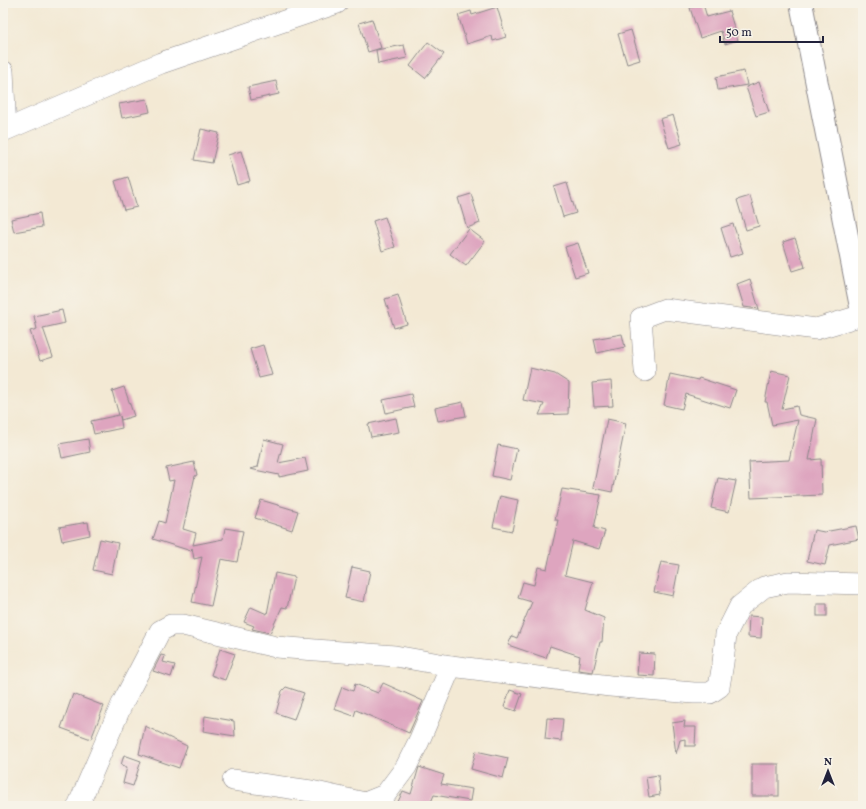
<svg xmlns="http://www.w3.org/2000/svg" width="866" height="809" font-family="Vollkorn,serif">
	<rect width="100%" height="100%" fill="#f7f3e8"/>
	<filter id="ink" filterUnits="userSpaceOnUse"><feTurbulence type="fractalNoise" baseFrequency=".025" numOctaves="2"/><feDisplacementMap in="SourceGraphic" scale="8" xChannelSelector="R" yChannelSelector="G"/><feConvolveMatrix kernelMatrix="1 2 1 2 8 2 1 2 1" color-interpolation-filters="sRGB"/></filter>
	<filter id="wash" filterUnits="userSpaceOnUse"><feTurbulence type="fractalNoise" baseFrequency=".012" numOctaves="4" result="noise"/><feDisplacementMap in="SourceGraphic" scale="16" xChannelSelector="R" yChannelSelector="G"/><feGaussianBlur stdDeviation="0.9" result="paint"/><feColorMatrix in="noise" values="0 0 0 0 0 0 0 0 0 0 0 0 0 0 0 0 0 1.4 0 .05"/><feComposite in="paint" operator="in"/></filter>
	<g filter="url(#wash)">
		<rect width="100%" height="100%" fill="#f3e9d4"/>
		<g id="blocks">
			<g fill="#dea5bf">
				<path d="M 703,4 L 707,17 L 729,11 L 738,40 L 725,44 L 721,31 L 700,38 L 690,8 Z"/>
				<path d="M 497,7 L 506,37 L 493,41 L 492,36 L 467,44 L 458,15 L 471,11 L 472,15 Z"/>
				<path d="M 372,19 L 381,48 L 368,52 L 359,23 Z"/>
				<path d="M 631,30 L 640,60 L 627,64 L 618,34 Z"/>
				<path d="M 428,42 L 444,54 L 425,78 L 410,66 Z"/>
				<path d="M 404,45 L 407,58 L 378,64 L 376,50 Z"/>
				<path d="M 744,71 L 747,85 L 718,90 L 716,77 Z"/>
				<path d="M 276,81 L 279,94 L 251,100 L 248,87 Z"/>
				<path d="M 759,82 L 769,112 L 756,116 L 746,87 Z"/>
				<path d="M 147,99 L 150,112 L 122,118 L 119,104 Z"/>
				<path d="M 673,115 L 682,144 L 669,148 L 660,119 Z"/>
				<path d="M 201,129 L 219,133 L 212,163 L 194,160 Z"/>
				<path d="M 241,151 L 250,181 L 237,185 L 228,155 Z"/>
				<path d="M 128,177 L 137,207 L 124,210 L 115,181 Z"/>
				<path d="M 567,183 L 576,213 L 563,217 L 554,187 Z"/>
				<path d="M 471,194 L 480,223 L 467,228 L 458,198 Z"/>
				<path d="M 750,196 L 759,226 L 746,230 L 737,200 Z"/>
				<path d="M 40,213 L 42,227 L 14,232 L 11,219 Z"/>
				<path d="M 385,217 L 395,247 L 382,251 L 373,221 Z"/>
				<path d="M 733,224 L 743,253 L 730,257 L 721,228 Z"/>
				<path d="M 469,229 L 485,241 L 466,266 L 450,254 Z"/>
				<path d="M 795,238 L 805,267 L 792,271 L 783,242 Z"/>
				<path d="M 578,243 L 588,273 L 575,277 L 565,247 Z"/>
				<path d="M 750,279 L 759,309 L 744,307 L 737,284 Z"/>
				<path d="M 398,295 L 407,324 L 394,328 L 385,299 Z"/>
				<path d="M 62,310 L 65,323 L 43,328 L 53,357 L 40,361 L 30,331 L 37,329 L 34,316 Z"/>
				<path d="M 622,334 L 625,347 L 597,353 L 594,339 Z"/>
				<path d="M 263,345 L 272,375 L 259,378 L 250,349 Z"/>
				<path d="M 530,368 L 555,374 L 569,383 L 568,414 L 539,415 L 544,404 L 523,400 Z"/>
				<path d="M 771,371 L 790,375 L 782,409 L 797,406 L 799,415 L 817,419 L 809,460 L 821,459 L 822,495 L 751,498 L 749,462 L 789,460 L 798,420 L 772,425 L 767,402 L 765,402 Z"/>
				<path d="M 670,374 L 698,380 L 699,378 L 736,390 L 730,408 L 686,394 L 682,409 L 664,405 Z"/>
				<path d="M 611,381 L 613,406 L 594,407 L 592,383 Z"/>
				<path d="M 124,387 L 134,416 L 121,420 L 120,416 L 122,428 L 94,434 L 91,421 L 119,415 L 112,391 Z"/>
				<path d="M 411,394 L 414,407 L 386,413 L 383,400 Z"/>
				<path d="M 463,402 L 466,416 L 438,421 L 435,408 Z"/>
				<path d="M 396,418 L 399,432 L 371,437 L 368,424 Z"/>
				<path d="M 607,419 L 626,423 L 612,492 L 593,488 Z"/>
				<path d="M 88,439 L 90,452 L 62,458 L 59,444 Z"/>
				<path d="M 264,439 L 283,444 L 278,463 L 305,458 L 308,471 L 279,477 L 279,475 L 250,469 L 258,467 Z"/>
				<path d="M 498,445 L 517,449 L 510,480 L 492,476 Z"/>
				<path d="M 194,462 L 197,475 L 195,476 L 183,529 L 196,533 L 193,545 L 223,539 L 225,528 L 243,531 L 237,562 L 221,559 L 211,606 L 192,602 L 202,557 L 194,559 L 192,548 L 191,551 L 153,539 L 159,521 L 165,523 L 174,480 L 169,481 L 166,468 Z"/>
				<path d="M 718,478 L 736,481 L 729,512 L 711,508 Z"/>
				<path d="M 562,489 L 601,495 L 594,528 L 605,531 L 599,549 L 573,541 L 565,575 L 593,582 L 585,610 L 604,618 L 602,642 L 600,642 L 593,672 L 578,670 L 580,656 L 550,646 L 546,658 L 508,645 L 512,636 L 517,638 L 532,602 L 518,598 L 523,582 L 534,585 L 538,567 L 547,569 L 558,520 L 555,520 Z"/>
				<path d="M 500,496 L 518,500 L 512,531 L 493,527 Z"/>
				<path d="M 261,500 L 298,511 L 292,530 L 255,518 Z"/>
				<path d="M 88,522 L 90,535 L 62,541 L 59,527 Z"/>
				<path d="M 856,526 L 859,539 L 830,545 L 825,565 L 807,561 L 814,530 L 824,532 Z"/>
				<path d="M 100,539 L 118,543 L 112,574 L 93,570 Z"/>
				<path d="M 661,562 L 679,565 L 673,596 L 654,592 Z"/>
				<path d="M 352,567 L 370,571 L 364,602 L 345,598 Z"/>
				<path d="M 275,573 L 294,577 L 287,608 L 282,607 L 270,633 L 252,629 L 254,626 L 244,622 L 251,607 L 267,614 Z"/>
				<rect x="817" y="604" width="10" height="12"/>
				<path d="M 749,616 L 762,617 L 761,638 L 748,637 Z"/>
				<path d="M 220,649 L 235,654 L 225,680 L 211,675 Z"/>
				<path d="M 639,653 L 655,654 L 654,676 L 637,675 Z"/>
				<path d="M 161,655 L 165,656 L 163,662 L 175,665 L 171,677 L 153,671 Z"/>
				<path d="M 383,683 L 423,701 L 409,733 L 356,710 L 354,716 L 334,709 L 342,687 L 353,691 L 355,684 L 378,693 Z"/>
				<path d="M 286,687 L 304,693 L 294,719 L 276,713 L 282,691 Z"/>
				<path d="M 510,690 L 522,694 L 516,711 L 504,707 Z"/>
				<path d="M 73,694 L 104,706 L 91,739 L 61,728 Z"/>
				<path d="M 205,716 L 234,721 L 235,736 L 203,731 Z"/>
				<path d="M 547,718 L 563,719 L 561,741 L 545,739 Z"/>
				<path d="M 685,721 L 684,727 L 696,727 L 695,746 L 685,746 L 685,739 L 680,740 L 676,754 L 672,723 Z"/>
				<path d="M 145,726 L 187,746 L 179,768 L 139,754 Z"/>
				<path d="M 476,751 L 508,758 L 503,778 L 471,769 Z"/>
				<path d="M 124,755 L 141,761 L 133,786 L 123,783 L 127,767 L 121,765 Z"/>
				<rect x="752" y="764" width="27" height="32"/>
				<path d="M 419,767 L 444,775 L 441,784 L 472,789 L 470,801 L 434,795 L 431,802 L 439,806 L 396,806 L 403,791 L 411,794 Z"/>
				<path d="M 658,775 L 660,795 L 649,797 L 646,777 Z"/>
			</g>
		</g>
	</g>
	<g filter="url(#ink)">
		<use href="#blocks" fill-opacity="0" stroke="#8a8688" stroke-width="1"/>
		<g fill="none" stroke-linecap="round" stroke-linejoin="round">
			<g stroke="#8a8688" stroke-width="22">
				<g id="minor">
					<path d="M 3,71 L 6,129"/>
					<path d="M 3,131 L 161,63 L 337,3"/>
					<path d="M 645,371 L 641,318 L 665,309 L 816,329 L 863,315"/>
					<path d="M 233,780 L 311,791 L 365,803 L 385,795 L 406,767 L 419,741 L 451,666"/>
					<path d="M 78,806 L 122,704 L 160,631 L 171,625 L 183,625 L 276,647 L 395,656 L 451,666 L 610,686 L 694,693 L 710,693 L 719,687 L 723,663 L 726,634 L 740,606 L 764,587 L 788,582 L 863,584"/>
				</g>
			</g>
			<g stroke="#8a8688" stroke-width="24">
				<path id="highway" d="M 801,3 L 863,317"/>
			</g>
			<use href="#minor" stroke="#fff" stroke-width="21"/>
			<use href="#highway" stroke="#fff" stroke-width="22"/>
		</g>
	</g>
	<rect width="866" height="809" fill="none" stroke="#f7f3e8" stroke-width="16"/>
	<g transform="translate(828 771)" stroke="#f7f3e8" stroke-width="3" paint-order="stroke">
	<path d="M0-3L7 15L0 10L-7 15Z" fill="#22223b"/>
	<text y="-6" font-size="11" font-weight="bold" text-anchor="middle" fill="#22223b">N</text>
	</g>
	<path d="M720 36v6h103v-6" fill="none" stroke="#22223b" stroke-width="2"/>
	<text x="726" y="36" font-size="12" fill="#22223b" stroke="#f7f3e8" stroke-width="3" paint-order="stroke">50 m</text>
</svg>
